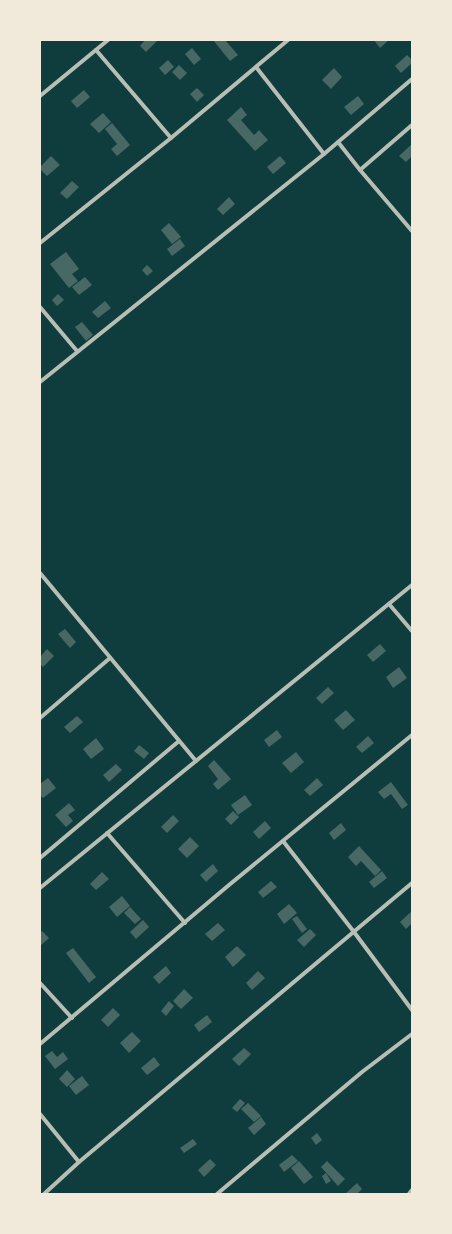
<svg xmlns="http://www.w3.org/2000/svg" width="452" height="1234" font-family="'Varela Round',sans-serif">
	<rect width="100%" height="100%" fill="#0f3d3e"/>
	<g fill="#486865">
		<path d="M 145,40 L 158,40 L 146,52 L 140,46 Z"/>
		<path d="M 213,40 L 225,40 L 238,55 L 230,61 Z"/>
		<path d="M 374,40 L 389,40 L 380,48 Z"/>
		<path d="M 192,48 L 201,59 L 194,65 L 185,54 Z"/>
		<path d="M 407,55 L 412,60 L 412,63 L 401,73 L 395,66 Z"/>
		<path d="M 168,60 L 174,67 L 165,75 L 159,68 Z"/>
		<path d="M 179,65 L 187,73 L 180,80 L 172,72 Z"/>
		<path d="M 334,68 L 342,77 L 331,89 L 322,80 Z"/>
		<path d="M 197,88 L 204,95 L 197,102 L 190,94 Z"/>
		<path d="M 84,90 L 90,97 L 77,108 L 71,101 Z"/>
		<path d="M 358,96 L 364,104 L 351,115 L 344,107 Z"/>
		<path d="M 241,107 L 247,115 L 241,120 L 254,135 L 259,130 L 268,140 L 255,151 L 227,120 Z"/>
		<path d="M 103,113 L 111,122 L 99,133 L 90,124 Z"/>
		<path d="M 112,123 L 130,145 L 117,156 L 111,149 L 117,144 L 105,129 Z"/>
		<path d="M 412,144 L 412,156 L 406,162 L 399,156 Z"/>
		<path d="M 51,156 L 60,165 L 47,176 L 40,169 L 40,167 Z"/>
		<path d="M 280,156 L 286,163 L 273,174 L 267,167 Z"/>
		<path d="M 72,181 L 79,187 L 67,199 L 60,193 Z"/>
		<path d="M 229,197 L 235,204 L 223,215 L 217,209 Z"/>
		<path d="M 169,223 L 181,237 L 172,244 L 161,230 Z"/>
		<path d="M 180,239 L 185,246 L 172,256 L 167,249 Z"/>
		<path d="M 66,252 L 79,269 L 72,274 L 78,281 L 69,288 L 50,264 Z"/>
		<path d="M 147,265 L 153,271 L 147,276 L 142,270 Z"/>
		<path d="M 85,277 L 92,285 L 79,295 L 72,287 Z"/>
		<path d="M 58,294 L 64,300 L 57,306 L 52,300 Z"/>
		<path d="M 105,301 L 111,308 L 98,318 L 92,312 Z"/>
		<path d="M 82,322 L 93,335 L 86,341 L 75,327 Z"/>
		<path d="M 65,629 L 76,642 L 70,648 L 58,634 Z"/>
		<path d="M 380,644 L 386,651 L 373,662 L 367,655 Z"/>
		<path d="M 47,649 L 54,656 L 43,667 L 40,664 L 40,657 Z"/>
		<path d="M 399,667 L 407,678 L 393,688 L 386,677 Z"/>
		<path d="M 328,687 L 334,693 L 322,704 L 316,698 Z"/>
		<path d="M 346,710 L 355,720 L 343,730 L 334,720 Z"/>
		<path d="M 77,716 L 83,722 L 70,733 L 64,727 Z"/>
		<path d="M 277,730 L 282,737 L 269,747 L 264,740 Z"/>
		<path d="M 368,736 L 374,743 L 362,753 L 356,747 Z"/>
		<path d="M 96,738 L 104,749 L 91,759 L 83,749 Z"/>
		<path d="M 139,745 L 149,753 L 144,759 L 134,751 Z"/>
		<path d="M 296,752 L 304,762 L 291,773 L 282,763 Z"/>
		<path d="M 214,760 L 231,779 L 218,790 L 213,784 L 218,779 L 208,766 Z"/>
		<path d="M 116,764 L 122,770 L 109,782 L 103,775 Z"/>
		<path d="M 48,778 L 56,788 L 43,798 L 40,795 L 40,784 Z"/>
		<path d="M 317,778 L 323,785 L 310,796 L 304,790 Z"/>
		<path d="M 391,782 L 408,805 L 402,809 L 391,794 L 384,799 L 378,792 Z"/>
		<path d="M 245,795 L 252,805 L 238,815 L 231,805 Z"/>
		<path d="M 69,803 L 75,810 L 68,815 L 73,821 L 66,827 L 55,815 Z"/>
		<path d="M 233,811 L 239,817 L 231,825 L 225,819 Z"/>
		<path d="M 173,815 L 179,821 L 167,833 L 161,827 Z"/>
		<path d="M 265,821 L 271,828 L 259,839 L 253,832 Z"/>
		<path d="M 341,823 L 346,830 L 334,840 L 329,833 Z"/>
		<path d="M 190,837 L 199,846 L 187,858 L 178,849 Z"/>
		<path d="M 359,846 L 381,870 L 375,876 L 361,861 L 356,866 L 348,857 Z"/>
		<path d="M 213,864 L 218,871 L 206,882 L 200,875 Z"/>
		<path d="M 382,871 L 387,878 L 374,888 L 369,882 Z"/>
		<path d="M 102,872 L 109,879 L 96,890 L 90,884 Z"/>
		<path d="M 271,881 L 277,887 L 263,898 L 258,892 Z"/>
		<path d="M 122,896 L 130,906 L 117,917 L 109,907 Z"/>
		<path d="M 289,904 L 297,913 L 284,924 L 277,914 Z"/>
		<path d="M 130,907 L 141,919 L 135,924 L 124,913 Z"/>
		<path d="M 412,911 L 412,923 L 406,929 L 400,922 Z"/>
		<path d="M 297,916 L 307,929 L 302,933 L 292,919 Z"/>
		<path d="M 143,920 L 149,927 L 136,939 L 130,932 Z"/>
		<path d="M 218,923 L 225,930 L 212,941 L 205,934 Z"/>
		<path d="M 310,929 L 316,935 L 304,947 L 297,940 Z"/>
		<path d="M 42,931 L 49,938 L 40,946 L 40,933 Z"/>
		<path d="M 237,946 L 246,955 L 233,967 L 225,957 Z"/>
		<path d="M 73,948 L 96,977 L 89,983 L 66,953 Z"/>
		<path d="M 166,966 L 171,973 L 159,984 L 153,977 Z"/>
		<path d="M 258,971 L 265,978 L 252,990 L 246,983 Z"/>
		<path d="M 184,989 L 193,998 L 181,1009 L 173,1001 Z"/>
		<path d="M 169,1001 L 174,1006 L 166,1016 L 161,1011 Z"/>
		<path d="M 113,1008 L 120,1015 L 108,1027 L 101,1020 Z"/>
		<path d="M 207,1015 L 212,1022 L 199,1032 L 194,1025 Z"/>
		<path d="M 132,1032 L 141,1041 L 129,1053 L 120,1043 Z"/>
		<path d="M 244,1048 L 251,1054 L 239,1066 L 232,1059 Z"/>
		<path d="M 52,1051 L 57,1057 L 63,1052 L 68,1059 L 55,1069 L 45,1056 Z"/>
		<path d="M 154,1057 L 160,1065 L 147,1075 L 141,1068 Z"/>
		<path d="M 67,1070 L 75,1079 L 67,1087 L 59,1079 Z"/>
		<path d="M 82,1076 L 89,1085 L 76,1095 L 69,1086 Z"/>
		<path d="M 240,1099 L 245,1103 L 237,1112 L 232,1108 Z"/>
		<path d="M 248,1103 L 261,1116 L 254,1122 L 241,1109 Z"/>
		<path d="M 261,1117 L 266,1124 L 254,1135 L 248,1128 Z"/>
		<path d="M 317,1133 L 322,1140 L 316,1145 L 311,1138 Z"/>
		<path d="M 193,1139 L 197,1144 L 184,1153 L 180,1148 Z"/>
		<path d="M 292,1155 L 298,1161 L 284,1172 L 279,1165 Z"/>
		<path d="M 210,1159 L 216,1165 L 204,1177 L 198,1170 Z"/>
		<path d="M 299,1161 L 313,1177 L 304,1184 L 291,1168 Z"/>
		<path d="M 327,1161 L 345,1179 L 338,1186 L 321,1167 Z"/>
		<path d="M 326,1173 L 331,1181 L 326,1184 L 322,1176 Z"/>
		<path d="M 357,1183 L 362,1189 L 357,1194 L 345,1194 Z"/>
	</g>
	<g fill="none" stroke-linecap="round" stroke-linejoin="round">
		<g stroke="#b8beb3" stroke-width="4">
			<path d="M 96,50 L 171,138"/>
			<path d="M 40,96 L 108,40"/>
			<path d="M 412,125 L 360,170 L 412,231"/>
			<path d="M 338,142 L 360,170"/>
			<path d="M 324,154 L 412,79"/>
			<path d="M 40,243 L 171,138 L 288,40"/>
			<path d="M 40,307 L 77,351"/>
			<path d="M 40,382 L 324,154 L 256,67"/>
			<path d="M 40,573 L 196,761"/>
			<path d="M 389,604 L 412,631"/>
			<path d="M 40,718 L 110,658"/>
			<path d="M 107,833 L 185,923"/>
			<path d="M 283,841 L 354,932 L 412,1010"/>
			<path d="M 40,858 L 179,741"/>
			<path d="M 40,888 L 412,585"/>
			<path d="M 40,983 L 72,1018"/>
			<path d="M 40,1044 L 229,885 L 412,735"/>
			<path d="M 40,1114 L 79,1162"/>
			<path d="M 44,1194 L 79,1162 L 412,883"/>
			<path d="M 217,1194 L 362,1072 L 412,1034"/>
			<path d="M 409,1194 L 412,1190"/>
		</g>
	</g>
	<rect width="452" height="1234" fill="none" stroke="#f1e9da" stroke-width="82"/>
</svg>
